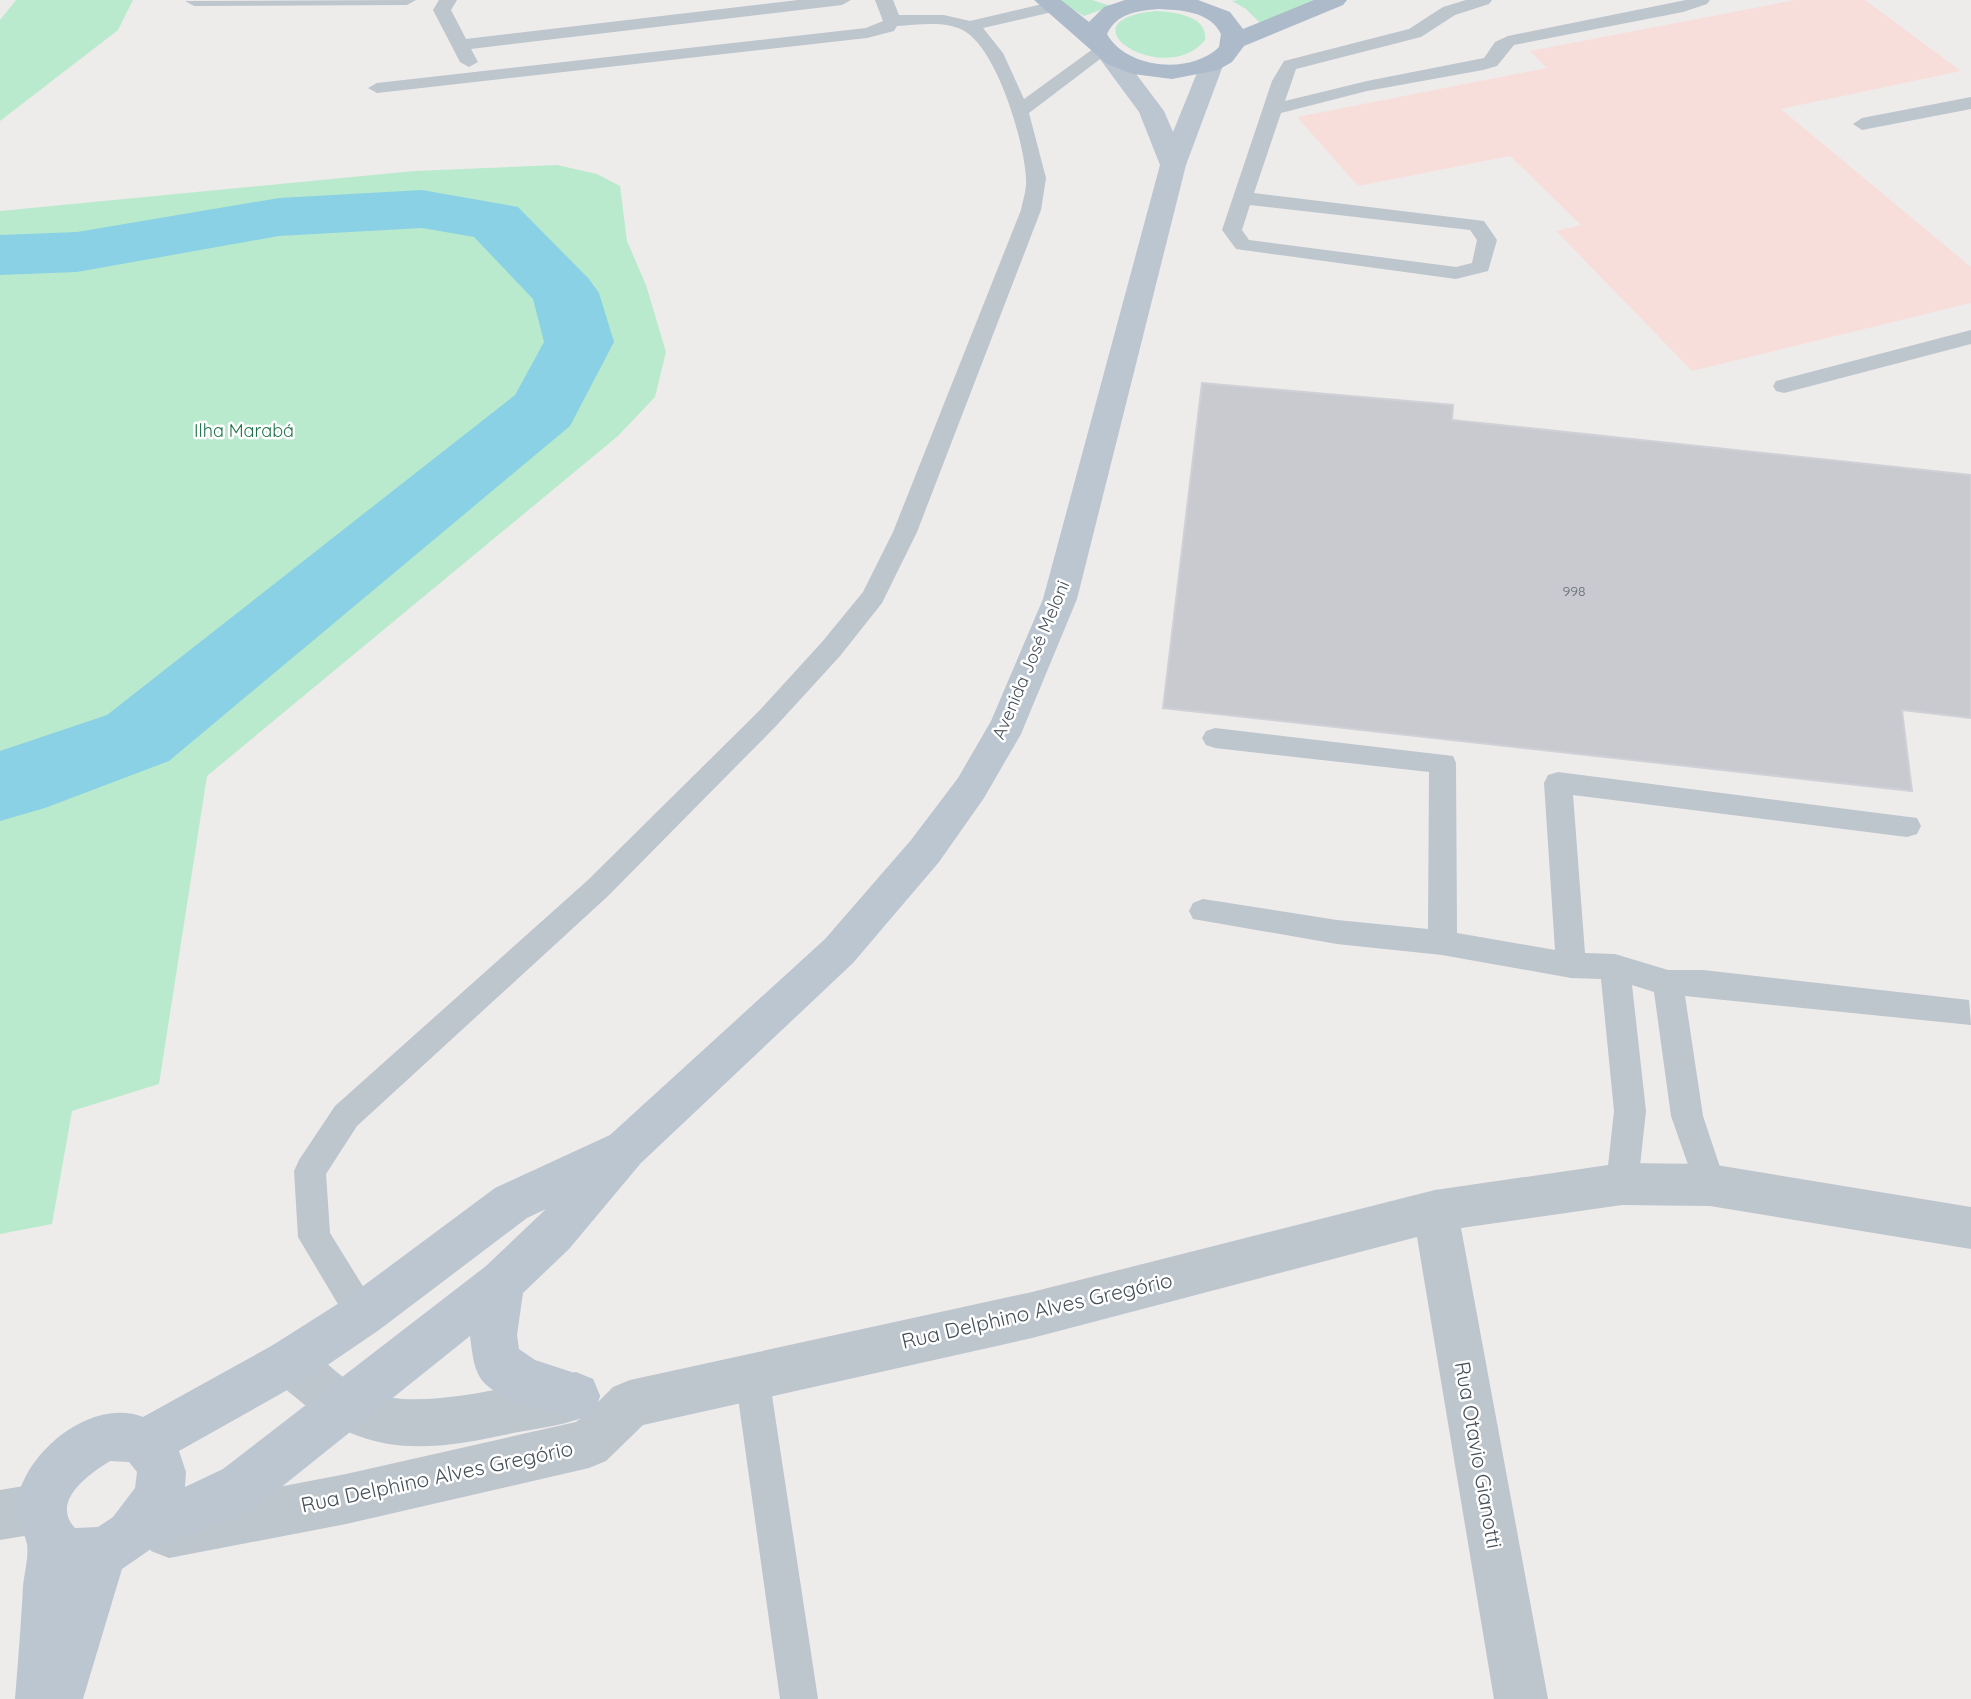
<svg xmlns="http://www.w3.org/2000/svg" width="1971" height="1699" font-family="Quicksand,sans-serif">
	<rect width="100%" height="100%" fill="#eeebeb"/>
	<path fill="#f8dedb" d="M 1795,0 L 1865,0 L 1961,71 L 1781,109 L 1971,267 L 1971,303 L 1692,371 L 1556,231 L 1581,225 L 1510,156 L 1358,186 L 1297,117 L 1547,68 L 1530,51 Z"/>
	<g fill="#baeacd">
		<path d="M 16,0 L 133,0 L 118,30 L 0,121 L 0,20 Z"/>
		<path d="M 1057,0 L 1092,0 L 1111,6 L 1084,16 Z"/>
		<path d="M 1239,0 L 1318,0 L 1262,25 L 1246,9 L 1232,1 Z"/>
		<path d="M 1156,11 C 1175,12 1208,16 1205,40 C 1165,90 1057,20 1156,11 Z"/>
		<path d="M 557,165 L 597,174 L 620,186 L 627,241 L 646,285 L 666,352 L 655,397 L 618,436 L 207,776 L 159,1084 L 72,1111 L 52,1224 L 0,1234 L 0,211 L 414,171 Z"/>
	</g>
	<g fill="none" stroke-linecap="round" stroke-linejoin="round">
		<path fill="#8ad1e5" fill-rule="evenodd" d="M 422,190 L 518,207 L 589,279 L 599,293 L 614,342 L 570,426 L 169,761 L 45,808 L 0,821 L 0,751 L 107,715 L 515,395 L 544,342 L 533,299 L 474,237 L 422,228 L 279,236 L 77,272 L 0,275 L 0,235 L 77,232 L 279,198 Z"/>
	</g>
	<path fill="#c8cad0" stroke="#cfd1d7" stroke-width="2" d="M 1202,383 L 1453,405 L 1452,420 L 1971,475 L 1971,718 L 1902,710 L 1912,791 L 1163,708 Z"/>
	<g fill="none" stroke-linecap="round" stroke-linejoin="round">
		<g fill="#bdc5cd" fill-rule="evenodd">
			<path d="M 416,0 L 407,5 L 194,6 L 185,1 Z"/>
			<path d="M 439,0 L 457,0 L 451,10 L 466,39 L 798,0 L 851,0 L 842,5 L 471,49 L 478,62 L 469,67 L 460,62 L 433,10 Z"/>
			<path d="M 875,0 L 893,0 L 899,15 L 944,15 L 970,21 L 1055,1 L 1061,2 L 1064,6 L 1061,10 L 983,28 L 1003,53 L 1024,99 L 1097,46 L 1109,46 L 1112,50 L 1029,113 L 1046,178 L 1041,210 L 917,532 L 882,603 L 840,656 L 776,726 L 608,896 L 357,1126 L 326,1174 L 330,1233 L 380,1314 L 375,1326 L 363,1331 L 351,1326 L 298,1237 L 294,1171 L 299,1160 L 335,1106 L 588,880 L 758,712 L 822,642 L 863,592 L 893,532 L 1021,210 C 1023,200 1027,189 1026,178 C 1024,141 998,53 966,32 C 947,20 918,25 897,26 L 894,31 L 867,38 L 377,93 L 368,88 L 377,83 L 866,28 L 883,21 Z"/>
			<path d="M 1466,0 L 1492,0 L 1489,4 L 1455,15 L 1421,37 L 1296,69 L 1285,101 L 1367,81 L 1484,58 L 1495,42 L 1508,36 L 1686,0 L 1710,0 L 1707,4 L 1683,12 L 1514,45 L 1497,66 L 1483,70 L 1367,91 L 1281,113 L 1254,193 L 1484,221 L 1497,240 L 1488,271 L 1456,279 L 1236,249 L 1222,230 L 1272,81 L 1284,61 L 1409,29 L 1443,7 ZM 1250,205 L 1470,230 L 1477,240 L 1472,263 L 1456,267 L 1249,240 L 1242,230 Z"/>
			<path d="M 1971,97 L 1971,109 L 1862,130 L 1853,124 L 1862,118 Z"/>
			<path d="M 1971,330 L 1971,344 L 1784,393 L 1776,391 L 1773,386 L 1776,381 Z"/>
			<path d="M 1215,728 L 1453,756 L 1456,763 L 1457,933 L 1555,950 L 1544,783 L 1548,775 L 1558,772 L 1917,818 L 1921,826 L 1917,834 L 1907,837 L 1573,795 L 1585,953 L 1615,954 L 1668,970 L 1703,970 L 1969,1000 L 1971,1025 L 1685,996 L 1703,1116 L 1726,1185 L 1721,1196 L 1710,1200 L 1699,1196 L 1671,1116 L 1654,992 L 1632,985 L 1646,1111 L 1638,1184 L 1633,1195 L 1622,1199 L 1611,1195 L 1606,1184 L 1614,1111 L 1601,979 L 1571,978 L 1442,955 L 1337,944 L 1193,919 L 1189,911 L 1193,903 L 1203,899 L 1337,920 L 1428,929 L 1429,772 L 1215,748 L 1206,745 L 1202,738 L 1206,731 Z"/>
			<path d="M 752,1359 L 764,1364 L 769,1376 L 818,1699 L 780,1699 L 735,1376 L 740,1364 Z"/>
		</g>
		<g fill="#bdc5cd" fill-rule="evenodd">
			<path d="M 1622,1163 L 1710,1164 L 1971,1207 L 1971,1249 L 1710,1206 L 1622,1205 L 1461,1228 L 1548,1699 L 1494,1699 L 1417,1237 L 1032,1338 L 643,1425 L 606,1461 L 589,1468 L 346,1524 L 169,1558 L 151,1551 L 144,1533 L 151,1515 L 169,1508 L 346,1474 L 576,1422 L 581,1418 C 560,1426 535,1429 513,1433 C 430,1451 369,1459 300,1401 C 285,1389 274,1380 266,1362 L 273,1345 L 290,1338 C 320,1351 339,1381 369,1392 C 421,1413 522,1383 576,1372 L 593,1379 L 600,1396 L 598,1402 L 613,1387 L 630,1380 L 1032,1292 L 1435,1190 Z"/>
			<path d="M 42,1483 L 60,1490 L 67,1508 L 60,1526 L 42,1533 L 0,1540 L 0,1490 Z"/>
		</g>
		<path fill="#bcc6d1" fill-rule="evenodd" d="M 1109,48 L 1118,50 L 1164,111 L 1173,132 L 1203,58 L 1212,56 L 1221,58 L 1224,63 L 1186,165 L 1077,599 L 1021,734 L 984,798 L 939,862 L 853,963 L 641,1163 L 569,1249 L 523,1293 L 517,1335 L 519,1349 L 535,1360 L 593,1379 L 600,1396 L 593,1413 L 576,1420 C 550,1413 497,1401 481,1379 C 473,1368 472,1350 470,1336 L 259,1505 L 237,1517 L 151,1549 L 122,1569 L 83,1699 L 15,1699 C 18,1662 21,1624 23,1587 C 24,1574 29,1557 27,1544 C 24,1530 15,1520 17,1503 C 24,1452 92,1397 143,1417 L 273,1345 L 347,1298 L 495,1188 L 610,1135 L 825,939 L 911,840 L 958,778 L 991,721 L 1043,599 L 1160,165 L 1139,112 L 1097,55 L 1100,50 ZM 546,1209 L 486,1266 L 223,1469 L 185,1487 L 186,1472 L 179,1451 L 307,1379 L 379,1330 L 527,1218 ZM 110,1461 L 129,1462 L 137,1472 L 135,1488 L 113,1517 L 98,1527 L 75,1528 C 50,1501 89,1474 110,1461 Z"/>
		<path fill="#acbac9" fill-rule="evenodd" d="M 1034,0 L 1061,0 L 1089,22 L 1104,7 L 1125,0 L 1198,0 L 1230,12 L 1243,29 L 1314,0 L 1347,0 L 1343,5 L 1244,46 L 1232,62 L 1218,70 L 1172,79 L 1133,74 L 1107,64 ZM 1158,9 C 1180,10 1210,11 1221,34 L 1219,47 C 1191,75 1126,69 1107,34 C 1117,13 1137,11 1158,9 Z"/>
	</g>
	<g text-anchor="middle" stroke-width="5" stroke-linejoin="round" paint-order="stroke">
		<g font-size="14" fill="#666d75">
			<text x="1574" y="596">998</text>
		</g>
		<g font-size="18" fill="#1c7248" stroke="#fff">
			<text x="244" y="437">Ilha Marabá</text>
		</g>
		<g font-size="18" fill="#454e57" stroke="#fff">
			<text transform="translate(1031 660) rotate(-67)" y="6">Avenida José Meloni</text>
		</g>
		<g font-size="21" fill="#454e57" stroke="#fff">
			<text transform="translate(1037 1311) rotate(-13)" y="7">Rua Delphino Alves Gregório</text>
			<text transform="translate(1478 1455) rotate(80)" y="7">Rua Otavio Gianotti</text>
			<text transform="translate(437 1477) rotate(-12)" y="7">Rua Delphino Alves Gregório</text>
		</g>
	</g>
</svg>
